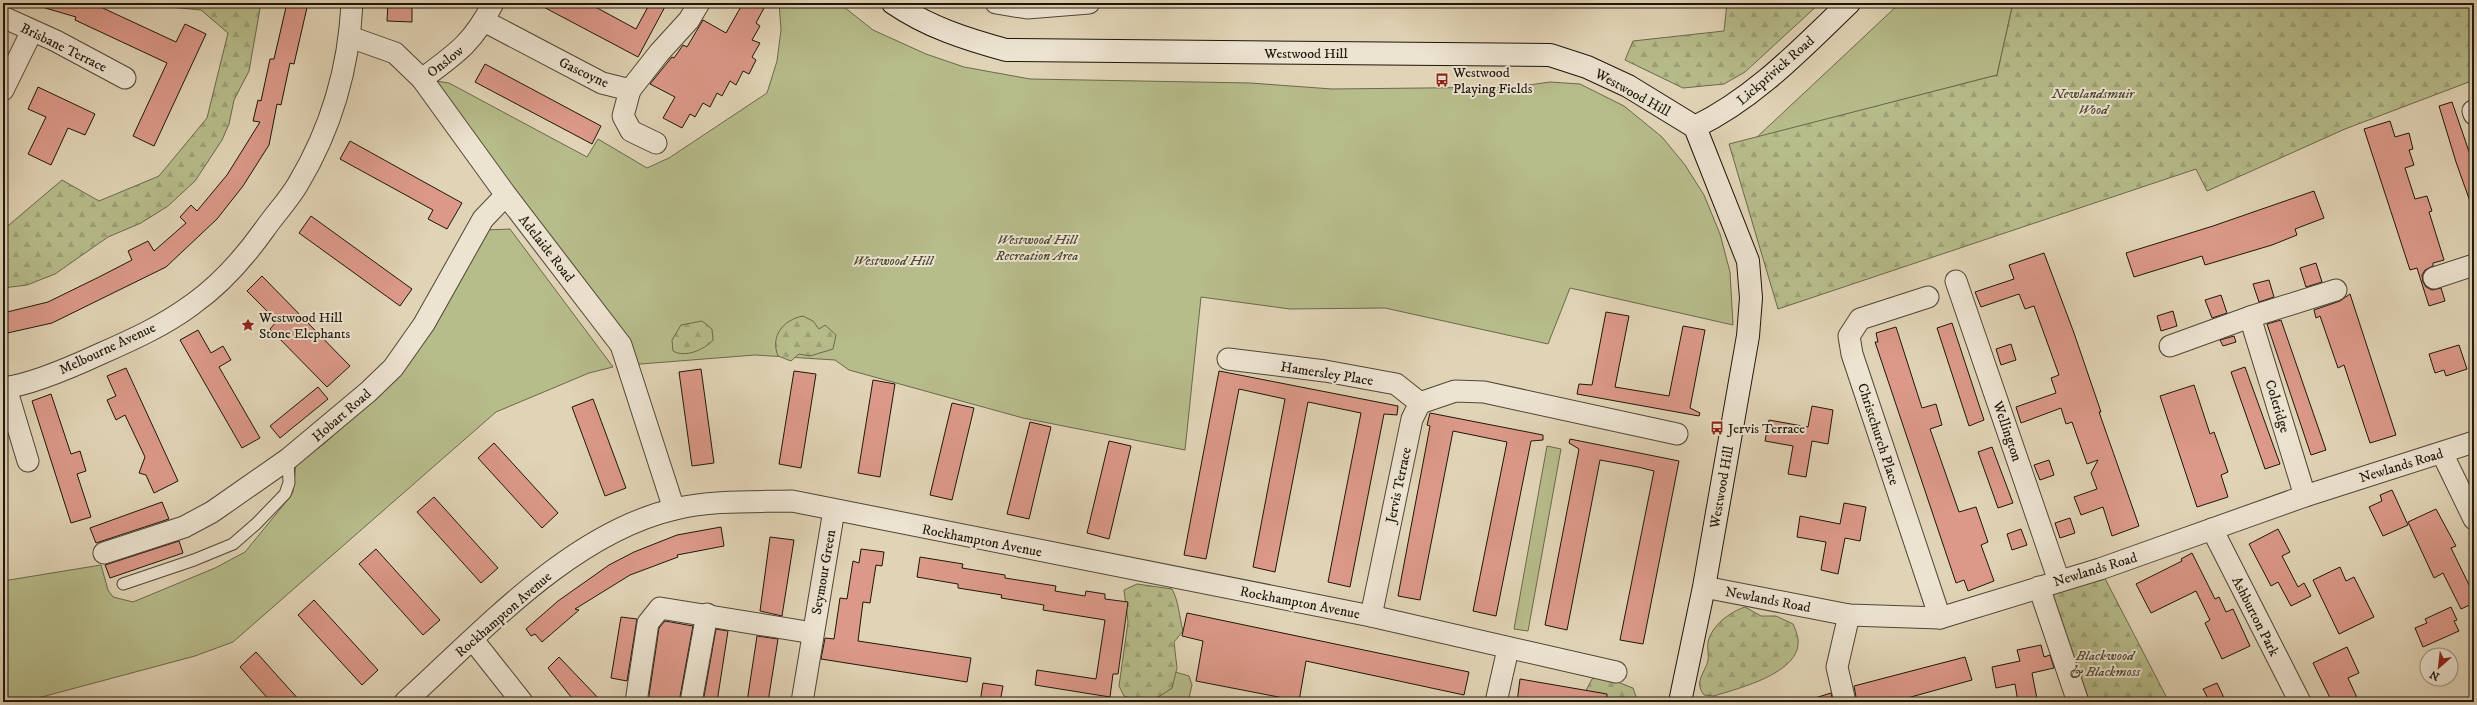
<svg xmlns="http://www.w3.org/2000/svg" width="2477" height="705" font-family="'IM FELL DW Pica',serif">
	<defs>
		<pattern id="forest-firs" width="22" height="20" patternUnits="userSpaceOnUse"><rect width="22" height="20" fill="#b7bc8b"/><path d="M5 1l3.5 6h-7zM16 11l3.5 6h-7z" fill="#9da177"/></pattern>
	</defs>
	<rect width="100%" height="100%" fill="#e1d4b6"/>
	<filter id="stains"><feTurbulence type="fractalNoise" baseFrequency=".005" numOctaves="4"/><feColorMatrix values="0 0 0 0 .2 0 0 0 0 .09 0 0 0 0 .02 0 0 0 .5 -.17"/></filter>
	<radialGradient id="worn" r=".72"><stop offset=".6" stop-color="#630" stop-opacity="0"/><stop offset="1" stop-color="#630" stop-opacity=".3"/></radialGradient>
	<g fill="#b7bc8b" stroke="#6a694b">
		<path d="M 779,3 L 839,3 L 873,30 L 926,54 L 964,67 L 1030,79 L 1250,83 L 1332,89 L 1515,87 L 1550,82 L 1580,84 L 1624,106 L 1662,137 L 1685,165 L 1704,195 L 1720,234 L 1730,272 L 1733,325 L 1570,288 L 1548,344 L 1385,308 L 1290,309 L 1201,297 L 1185,450 L 1023,418 L 849,370 L 835,360 L 755,355 L 628,365 L 422,79 L 449,83 L 587,157 L 598,139 L 647,168 L 669,158 L 767,93 L 777,61 L 781,30 Z"/>
		<path d="M 1900,3 L 2013,3 L 1997,75 L 1756,138 Z"/>
		<path d="M 510,229 L 613,367 L 589,373 L 496,412 L 233,642 L 195,656 L 23,702 L 3,702 L 3,581 L 101,565 L 108,590 L 113,597 L 133,602 L 215,568 L 245,552 L 290,497 L 293,492 L 296,464 L 324,444 L 374,397 L 486,230 Z"/>
		<path d="M 1547,446 L 1561,449 L 1528,631 L 1514,629 Z"/>
		<path d="M 1175,672 L 1189,676 L 1192,685 L 1188,702 L 1145,702 L 1155,699 L 1172,688 Z"/>
	</g>
	<g fill="url(#forest-firs)" stroke="#6a694b">
		<path d="M 128,3 L 261,3 L 249,71 L 234,100 L 229,124 L 222,140 L 195,181 L 168,206 L 141,223 L 108,237 L 55,274 L 27,285 L 3,288 L 3,230 L 62,180 L 99,201 L 159,176 L 207,118 L 228,33 L 201,10 Z"/>
		<path d="M 1727,3 L 1820,3 L 1745,72 L 1724,84 L 1683,88 L 1625,60 L 1633,41 L 1724,31 Z"/>
		<path d="M 2013,3 L 2474,3 L 2474,80 L 2345,129 L 2207,191 L 2196,169 L 1778,309 L 1729,144 L 1997,75 Z"/>
		<path d="M 803,316 L 813,321 L 819,329 L 825,325 L 836,335 L 833,349 L 810,356 L 799,354 L 791,361 L 778,356 C 770,336 783,320 803,316 Z"/>
		<path d="M 702,321 L 712,329 L 713,340 C 704,350 685,358 673,351 L 672,340 L 681,325 Z"/>
		<path d="M 2100,569 L 2169,702 L 2077,702 L 2039,587 Z"/>
		<path d="M 1137,584 L 1172,589 C 1179,602 1179,616 1183,631 L 1174,642 L 1177,668 L 1172,688 C 1153,701 1147,705 1124,696 L 1119,686 L 1128,622 L 1124,590 Z"/>
		<path d="M 1745,607 L 1761,616 L 1776,616 L 1793,624 C 1795,628 1797,634 1798,639 C 1802,673 1739,688 1714,696 L 1704,695 C 1694,682 1704,674 1708,661 C 1709,655 1707,648 1708,642 C 1712,625 1730,612 1745,607 Z"/>
		<path d="M 1602,676 L 1633,688 L 1638,702 L 1580,702 L 1592,679 Z"/>
	</g>
	<g fill="#dc9989" stroke="#1e160b">
		<path d="M 42,3 L 92,3 L 176,42 L 185,24 L 206,34 L 154,146 L 133,136 L 167,63 L 75,20 L 76,17 L 42,7 Z"/>
		<path d="M 287,3 L 308,3 L 294,64 L 290,63 L 281,105 L 277,104 L 269,145 L 243,186 L 217,219 L 166,267 L 52,323 L 3,334 L 3,313 L 48,302 L 99,277 L 132,260 L 128,251 L 148,241 L 154,251 L 186,223 L 180,217 L 191,205 L 197,211 L 227,175 L 260,122 L 253,121 L 258,100 L 261,101 L 270,59 L 274,59 Z"/>
		<path d="M 388,3 L 412,3 L 412,22 L 387,21 Z"/>
		<path d="M 536,3 L 588,3 L 636,29 L 650,3 L 667,3 L 638,57 Z"/>
		<path d="M 743,3 L 755,3 L 764,8 L 756,23 L 760,26 L 752,40 L 760,43 L 752,57 L 756,60 L 749,74 L 743,71 L 736,85 L 730,81 L 722,96 L 717,93 L 710,107 L 703,103 L 695,117 L 690,114 L 682,128 L 663,118 L 675,97 L 650,84 L 672,57 L 674,58 L 683,45 L 687,47 L 703,20 L 726,33 Z"/>
		<path d="M 485,64 L 601,126 L 592,144 L 475,82 Z"/>
		<path d="M 38,87 L 95,114 L 85,135 L 68,128 L 51,165 L 28,154 L 46,117 L 28,109 Z"/>
		<path d="M 2452,102 L 2474,166 L 2474,206 L 2472,207 L 2456,162 L 2439,106 Z"/>
		<path d="M 2390,121 L 2395,137 L 2409,133 L 2413,149 L 2409,150 L 2414,165 L 2405,168 L 2415,199 L 2427,196 L 2432,211 L 2429,212 L 2444,260 L 2433,263 L 2433,266 L 2425,270 L 2422,275 L 2423,282 L 2426,287 L 2432,290 L 2441,288 L 2445,301 L 2429,306 L 2417,268 L 2410,270 L 2364,129 Z"/>
		<path d="M 350,141 L 462,203 L 447,229 L 428,219 L 433,210 L 340,159 Z"/>
		<path d="M 2314,191 L 2324,218 L 2295,229 L 2297,235 L 2272,245 L 2205,265 L 2202,256 L 2134,277 L 2126,253 L 2213,226 Z"/>
		<path d="M 311,216 L 412,289 L 400,306 L 299,233 Z"/>
		<path d="M 2044,253 L 2074,333 L 2101,412 L 2099,412 L 2139,526 L 2112,536 L 2103,507 L 2081,515 L 2074,497 L 2097,489 L 2091,473 L 2098,460 L 2087,464 L 2072,422 L 2066,424 L 2061,408 L 2021,423 L 2016,407 L 2056,393 L 2051,378 L 2059,375 L 2034,306 L 2025,309 L 2019,294 L 1981,307 L 1975,292 L 2014,279 L 2009,265 Z"/>
		<path d="M 2316,263 L 2322,282 L 2306,287 L 2300,268 Z"/>
		<path d="M 262,276 L 350,366 L 327,387 L 270,329 L 277,321 L 247,291 Z"/>
		<path d="M 2269,280 L 2274,297 L 2259,302 L 2253,284 Z"/>
		<path d="M 2350,294 L 2396,435 L 2370,443 L 2344,365 L 2338,368 L 2320,316 L 2316,318 L 2314,310 L 2340,301 Z"/>
		<path d="M 2221,295 L 2227,313 L 2212,318 L 2205,300 Z"/>
		<path d="M 2173,311 L 2177,326 L 2161,331 L 2157,316 Z"/>
		<path d="M 1606,312 L 1629,316 L 1615,387 L 1669,396 L 1683,326 L 1705,330 L 1690,408 L 1700,413 L 1699,416 L 1577,394 L 1579,384 L 1592,385 Z"/>
		<path d="M 2281,320 L 2326,450 L 2311,455 L 2267,324 Z"/>
		<path d="M 1952,323 L 1984,420 L 1969,426 L 1937,328 Z"/>
		<path d="M 1896,327 L 1922,408 L 1936,404 L 1942,425 L 1930,429 L 1959,512 L 1976,507 L 1988,542 L 1981,545 L 1994,581 L 1968,591 L 1964,580 L 1956,583 L 1875,342 L 1878,342 L 1876,333 Z"/>
		<path d="M 198,330 L 211,353 L 223,346 L 231,360 L 219,367 L 260,438 L 242,448 L 180,340 Z"/>
		<path d="M 2234,336 L 2236,342 L 2223,346 L 2220,340 Z"/>
		<path d="M 2011,344 L 2016,360 L 2001,365 L 1996,349 Z"/>
		<path d="M 2459,345 L 2467,369 L 2446,376 L 2444,370 L 2435,373 L 2429,354 Z"/>
		<path d="M 2245,367 L 2280,464 L 2265,469 L 2231,372 Z"/>
		<path d="M 126,368 L 178,481 L 154,493 L 146,475 L 139,473 L 145,457 L 125,415 L 116,420 L 107,400 L 116,396 L 107,376 Z"/>
		<path d="M 701,369 L 714,463 L 692,466 L 679,372 Z"/>
		<path d="M 794,371 L 816,374 L 801,468 L 779,464 Z"/>
		<path d="M 1219,371 L 1398,406 L 1397,415 L 1384,414 L 1350,587 L 1328,582 L 1361,413 L 1308,402 L 1275,572 L 1253,567 L 1285,399 L 1239,389 L 1206,559 L 1184,555 Z"/>
		<path d="M 873,380 L 895,384 L 880,477 L 858,473 Z"/>
		<path d="M 2194,385 L 2210,434 L 2214,432 L 2228,472 L 2221,475 L 2228,497 L 2197,507 L 2160,396 Z"/>
		<path d="M 318,387 L 328,399 L 280,438 L 270,426 Z"/>
		<path d="M 51,394 L 71,454 L 80,451 L 86,471 L 77,474 L 91,517 L 71,523 L 32,401 Z"/>
		<path d="M 593,399 L 626,488 L 605,496 L 572,407 Z"/>
		<path d="M 952,403 L 974,408 L 952,500 L 930,495 Z"/>
		<path d="M 1812,406 L 1833,410 L 1828,444 L 1812,441 L 1806,477 L 1788,474 L 1793,446 L 1765,441 L 1769,420 L 1808,427 Z"/>
		<path d="M 1430,413 L 1543,435 L 1543,440 L 1531,441 L 1496,616 L 1473,611 L 1507,442 L 1453,431 L 1420,600 L 1398,596 L 1430,426 L 1427,425 Z"/>
		<path d="M 1030,422 L 1051,427 L 1029,519 L 1007,514 Z"/>
		<path d="M 1570,439 L 1679,461 L 1643,644 L 1620,640 L 1654,471 L 1638,467 L 1600,460 L 1567,630 L 1545,625 L 1579,449 L 1569,443 Z"/>
		<path d="M 1109,441 L 1131,446 L 1109,539 L 1087,533 Z"/>
		<path d="M 494,443 L 558,513 L 542,528 L 478,458 Z"/>
		<path d="M 1992,447 L 2013,503 L 1998,508 L 1978,452 Z"/>
		<path d="M 2049,460 L 2054,475 L 2040,480 L 2034,465 Z"/>
		<path d="M 2392,490 L 2408,525 L 2383,536 L 2369,507 L 2382,501 L 2380,495 Z"/>
		<path d="M 434,497 L 498,568 L 481,583 L 417,512 Z"/>
		<path d="M 162,502 L 169,519 L 96,543 L 90,528 Z"/>
		<path d="M 1844,503 L 1866,507 L 1860,541 L 1845,538 L 1838,574 L 1821,570 L 1826,542 L 1797,537 L 1800,516 L 1840,524 Z"/>
		<path d="M 2436,509 L 2456,546 L 2451,548 L 2474,595 L 2474,603 L 2461,609 L 2443,573 L 2434,578 L 2408,522 Z"/>
		<path d="M 2070,518 L 2075,533 L 2060,538 L 2055,523 Z"/>
		<path d="M 721,527 L 724,546 L 677,555 L 678,557 L 630,575 L 575,609 L 579,610 L 542,642 L 535,634 L 531,636 L 526,629 L 558,601 L 609,565 L 634,552 L 677,535 Z"/>
		<path d="M 2021,529 L 2027,545 L 2012,550 L 2007,534 Z"/>
		<path d="M 2278,529 L 2290,552 L 2282,556 L 2298,587 L 2304,583 L 2311,596 L 2291,606 L 2278,582 L 2271,586 L 2249,544 Z"/>
		<path d="M 770,537 L 794,540 L 782,616 L 760,611 Z"/>
		<path d="M 179,541 L 183,553 L 110,578 L 105,565 Z"/>
		<path d="M 376,549 L 440,620 L 423,635 L 359,564 Z"/>
		<path d="M 861,549 L 884,552 L 882,566 L 876,565 L 870,603 L 863,602 L 858,641 L 971,658 L 967,682 L 821,659 L 825,638 L 834,639 L 840,598 L 847,599 L 853,561 L 859,563 Z"/>
		<path d="M 2192,553 L 2215,599 L 2219,597 L 2226,612 L 2233,609 L 2250,646 L 2222,659 L 2205,623 L 2210,620 L 2196,591 L 2151,613 L 2136,584 L 2182,561 L 2181,559 Z"/>
		<path d="M 920,557 L 963,564 L 962,568 L 1005,575 L 1005,578 L 1056,586 L 1055,591 L 1085,596 L 1086,591 L 1105,594 L 1105,599 L 1128,602 L 1118,674 L 1113,674 L 1110,697 L 1035,685 L 1037,670 L 1096,679 L 1105,620 L 1043,610 L 1044,605 L 1001,598 L 1002,595 L 958,588 L 958,584 L 917,577 Z"/>
		<path d="M 2340,567 L 2346,581 L 2354,577 L 2374,617 L 2339,634 L 2313,580 Z"/>
		<path d="M 314,600 L 378,670 L 362,685 L 298,615 Z"/>
		<path d="M 2451,607 L 2457,620 L 2454,621 L 2459,631 L 2423,647 L 2415,628 L 2427,623 L 2425,619 Z"/>
		<path d="M 1187,613 L 1469,672 L 1464,695 L 1306,661 L 1299,701 L 1196,681 L 1203,641 L 1182,636 Z"/>
		<path d="M 621,617 L 637,619 L 627,681 L 611,678 Z"/>
		<path d="M 665,621 L 693,626 L 679,702 L 648,702 L 659,628 Z"/>
		<path d="M 716,629 L 728,631 L 717,702 L 703,702 Z"/>
		<path d="M 757,636 L 778,639 L 768,702 L 747,702 Z"/>
		<path d="M 2041,645 L 2044,657 L 2050,655 L 2054,668 L 2032,673 L 2037,699 L 2018,702 L 2015,684 L 1996,688 L 1992,667 L 2020,661 L 2017,650 Z"/>
		<path d="M 2347,647 L 2359,673 L 2348,678 L 2359,702 L 2332,702 L 2313,663 Z"/>
		<path d="M 256,652 L 282,681 L 301,702 L 271,702 L 255,684 L 240,667 Z"/>
		<path d="M 559,657 L 602,702 L 575,702 L 548,668 Z"/>
		<path d="M 1965,657 L 1972,680 L 1893,702 L 1857,702 L 1854,686 Z"/>
		<path d="M 1520,679 L 1607,694 L 1607,702 L 1517,702 Z"/>
		<path d="M 983,683 L 1003,686 L 1000,702 L 980,702 Z"/>
		<path d="M 2217,683 L 2226,702 L 2210,702 L 2203,689 Z"/>
		<path d="M 1831,693 L 1833,702 L 1816,702 L 1815,698 Z"/>
	</g>
	<g fill="none" stroke-linecap="round" stroke-linejoin="round">
		<g stroke="#4f4636" stroke-width="13">
			<path id="lane" d="M 123,584 L 194,560 L 233,544 L 256,524 L 285,494 L 289,483 L 288,459"/>
		</g>
		<g stroke="#4f4636" stroke-width="23">
			<g id="street">
				<path d="M 996,3 L 1027,8 L 1089,3"/>
				<path d="M 3,17 L 56,41 L 125,78"/>
				<path d="M 484,21 L 602,83 L 630,90 L 659,53 L 689,20 L 699,3"/>
				<path d="M 350,37 L 395,53 L 422,79 L 506,195 L 621,345 L 674,509"/>
				<path d="M 422,79 C 456,54 474,42 493,3"/>
				<path d="M 3,90 L 32,31"/>
				<path d="M 630,90 L 623,116 L 631,131 L 656,143"/>
				<path d="M 2473,111 L 2474,114"/>
				<path d="M 2434,278 L 2474,265"/>
				<path d="M 1956,281 L 2059,581"/>
				<path d="M 1928,297 L 1860,319 L 1849,336 L 1852,354 L 1940,618"/>
				<path d="M 2170,346 L 2250,317"/>
				<path d="M 1228,359 L 1325,371 L 1396,384 L 1420,403"/>
				<path d="M 3,388 C 30,385 74,366 100,354 C 132,340 165,325 193,304 C 221,284 244,258 264,230 C 275,214 288,201 298,184 C 331,129 349,67 352,3"/>
				<path d="M 6,388 L 28,461"/>
				<path d="M 2442,453 L 2474,519"/>
				<path d="M 2305,496 L 2250,317 L 2336,290"/>
				<path d="M 2212,529 L 2300,702"/>
				<path d="M 104,553 L 184,527 L 212,512 L 288,459 L 368,392 L 393,368 L 424,324 L 483,219 L 506,195"/>
				<path d="M 1704,587 L 1849,615 L 1940,618 L 2100,569 L 2305,496 L 2474,442"/>
				<path d="M 2039,587 L 2078,702"/>
				<path d="M 1371,616 L 1412,419 L 1420,403 L 1455,391 L 1484,392 L 1677,434"/>
				<path d="M 473,640 L 522,702"/>
				<path d="M 405,702 C 482,632 571,533 675,509 C 713,500 753,502 792,501 L 1371,616 L 1616,672"/>
				<path d="M 636,702 L 648,623 L 660,608 L 813,633"/>
				<path d="M 691,702 L 707,614"/>
				<path d="M 802,702 L 834,510"/>
				<path d="M 1496,702 L 1508,649"/>
				<path d="M 1845,702 L 1837,667 L 1849,615"/>
			</g>
		</g>
		<g stroke="#1e160b" stroke-width="24">
			<g id="secondary">
				<path d="M 893,3 C 928,27 966,39 1006,50 L 1550,55 L 1587,67 L 1628,86 L 1695,127 L 1748,261 L 1751,298 L 1748,336 L 1704,587 L 1680,702"/>
				<path d="M 1695,127 C 1755,98 1801,49 1849,3"/>
			</g>
		</g>
		<use href="#lane" stroke="#ece3d0" stroke-width="11"/>
		<use href="#street" stroke="#ece3d0" stroke-width="21"/>
		<use href="#secondary" stroke="#ece3d0" stroke-width="22"/>
	</g>
	<defs>
		<g id="bus-bare" transform="scale(1.08)"><path d="M-5-6H5V4H4V6H2V4H-2V6H-4V4H-5ZM-3.5-4V0h7V-4ZM-3.5 1.2v1.5H-2V1.2ZM2 1.2v1.5H3.5V1.2Z" fill="#8f2418" stroke="#ece3d0" stroke-width="2.5" paint-order="stroke"/></g>
		<g id="sight-bare" transform="scale(1.08)"><path d="M0-6L1.8-2.2L6-1.7L2.9 1.2L3.7 5.4L0 3.3L-3.7 5.4L-2.9 1.2L-6-1.7L-1.8-2.2Z" fill="#8f2418" stroke="#ece3d0" stroke-width="2.5" paint-order="stroke"/></g>
	</defs>
	<g fill-rule="evenodd">
		<use href="#bus-bare" x="1442" y="80"/>
		<use href="#sight-bare" x="248" y="325"/>
		<use href="#bus-bare" x="1717" y="428"/>
	</g>
	<g text-anchor="middle" stroke-width="4" stroke-linejoin="round" paint-order="stroke">
		<g font-size="14" fill="#1e160b" stroke="#ece3d0">
			<text transform="translate(64 47) rotate(26)" y="5">Brisbane Terrace</text>
			<text x="1306" y="58">Westwood Hill</text>
			<text transform="translate(445 61) rotate(-38)" y="5">Onslow</text>
			<text transform="translate(1775 70) rotate(-41)" y="5">Lickprivick Road</text>
			<text transform="translate(584 72) rotate(25)" y="5">Gascoyne</text>
			<text transform="translate(1633 92) rotate(29)" y="5">Westwood Hill</text>
			<text transform="translate(547 248) rotate(52)" y="5">Adelaide Road</text>
			<text transform="translate(107 348) rotate(-25)" y="5">Melbourne Avenue</text>
			<text transform="translate(1327 373) rotate(9)" y="5">Hamersley Place</text>
			<text transform="translate(2278 406) rotate(73)" y="5">Coleridge</text>
			<text transform="translate(341 415) rotate(-41)" y="5">Hobart Road</text>
			<text transform="translate(2008 431) rotate(71)" y="5">Wellington</text>
			<text transform="translate(1879 434) rotate(72)" y="5">Christchurch Place</text>
			<text transform="translate(2401 465) rotate(-17)" y="5">Newlands Road</text>
			<text transform="translate(1398 485) rotate(-78)" y="5">Jervis Terrace</text>
			<text transform="translate(1721 487) rotate(-80)" y="5">Westwood Hill</text>
			<text transform="translate(982 540) rotate(11)" y="5">Rockhampton Avenue</text>
			<text transform="translate(2095 569) rotate(-17)" y="5">Newlands Road</text>
			<text transform="translate(823 572) rotate(-80)" y="5">Seymour Green</text>
			<text transform="translate(1768 599) rotate(11)" y="5">Newlands Road</text>
			<text transform="translate(1300 602) rotate(11)" y="5">Rockhampton Avenue</text>
			<text transform="translate(503 614) rotate(-41)" y="5">Rockhampton Avenue</text>
			<text transform="translate(2256 616) rotate(63)" y="5">Ashburton Park</text>
		</g>
		<g font-size="14" fill="#1e160b" stroke="#ece3d0" text-anchor="start">
			<text x="1453" y="77">Westwood<tspan x="1453" dy="16">Playing Fields</tspan></text>
			<text x="259" y="322">Westwood Hill<tspan x="259" dy="16">Stone Elephants</tspan></text>
			<text x="1728" y="433">Jervis Terrace</text>
		</g>
		<g font-size="14" font-style="italic" fill="#4c4831" stroke="#ece3d0">
			<text x="2093" y="98">Newlandsmuir<tspan x="2093" dy="16">Wood</tspan></text>
			<text x="1037" y="244">Westwood Hill<tspan x="1037" dy="16">Recreation Area</tspan></text>
			<text x="893" y="265">Westwood Hill</text>
			<text x="2105" y="660">Blackwood<tspan x="2105" dy="16">&amp; Blackmoss</tspan></text>
		</g>
	</g>
	<rect width="2477" height="705" fill="none" stroke="#e1d4b6" stroke-width="16"/>
	<rect x="4" y="4" width="2469" height="697" fill="none" stroke="#1e160b" stroke-width="2"/>
	<rect x="8" y="8" width="2461" height="689" fill="none" stroke="#1e160b"/>
	<g transform="translate(2439 667) rotate(208)"><circle r="19" fill="#ece3d0" stroke="#9a9181"/>
	<path d="M0-3L7 15L0 10L-7 15Z" fill="#8f2418"/>
	<text y="-6" font-size="11" font-weight="bold" text-anchor="middle" fill="#1e160b">N</text>
	</g>
	<rect width="100%" height="100%" filter="url(#stains)"/>
	<rect width="100%" height="100%" fill="url(#worn)"/>
</svg>
